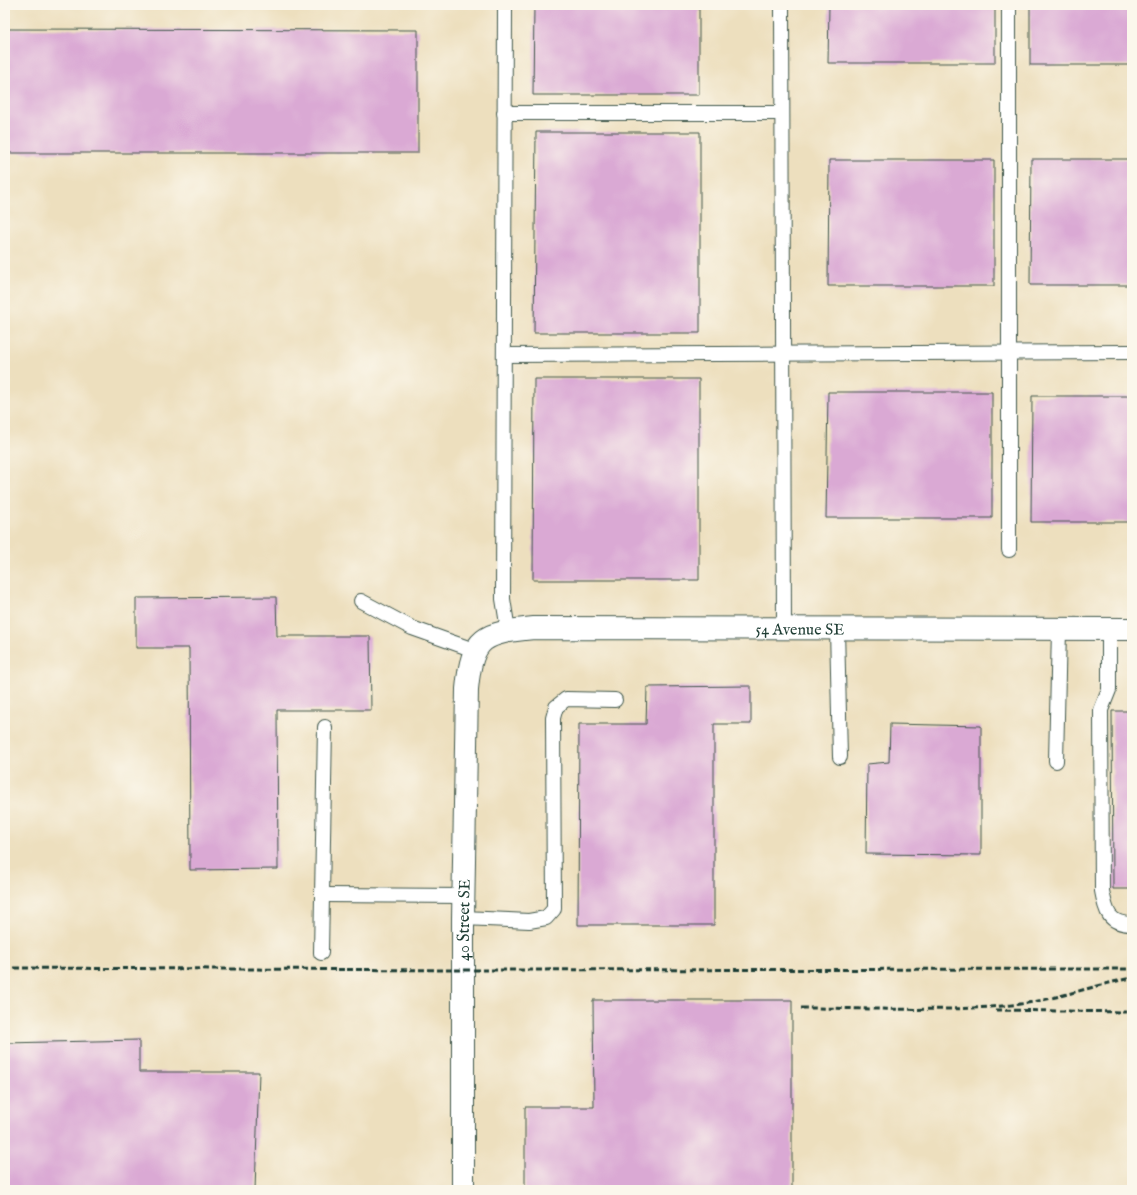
<svg xmlns="http://www.w3.org/2000/svg" width="1137" height="1195" font-family="'IM FELL English',serif">
	<rect width="100%" height="100%" fill="#fbf7ec"/>
	<filter id="ink" filterUnits="userSpaceOnUse"><feTurbulence type="fractalNoise" baseFrequency=".025" numOctaves="2"/><feDisplacementMap in="SourceGraphic" scale="8" xChannelSelector="R" yChannelSelector="G"/><feConvolveMatrix kernelMatrix="1 2 1 2 8 2 1 2 1" color-interpolation-filters="sRGB"/></filter>
	<filter id="wash" filterUnits="userSpaceOnUse"><feTurbulence type="fractalNoise" baseFrequency=".012" numOctaves="4" result="noise"/><feDisplacementMap in="SourceGraphic" scale="16" xChannelSelector="R" yChannelSelector="G"/><feGaussianBlur stdDeviation="0.9" result="paint"/><feColorMatrix in="noise" values="0 0 0 0 0 0 0 0 0 0 0 0 0 0 0 0 0 1.4 0 .05"/><feComposite in="paint" operator="in"/></filter>
	<g filter="url(#wash)">
		<rect width="100%" height="100%" fill="#eddfbe"/>
		<g id="blocks">
			<g fill="#daa9d4">
				<path d="M 534,5 L 699,5 L 699,95 L 533,95 Z"/>
				<path d="M 829,5 L 995,5 L 995,63 L 828,63 Z"/>
				<rect x="1030" y="5" width="102" height="60"/>
				<path d="M 5,29 L 418,30 L 418,153 L 5,153 Z"/>
				<path d="M 536,132 L 700,132 L 700,333 L 534,333 Z"/>
				<path d="M 1031,159 L 1132,159 L 1132,285 L 1030,285 Z"/>
				<path d="M 829,160 L 994,160 L 994,286 L 828,286 Z"/>
				<path d="M 534,379 L 699,379 L 699,580 L 533,580 Z"/>
				<path d="M 828,392 L 992,392 L 992,518 L 826,518 Z"/>
				<path d="M 1032,396 L 1132,396 L 1132,522 L 1031,522 Z"/>
				<path d="M 276,597 L 277,636 L 370,636 L 371,710 L 277,710 L 278,869 L 190,870 L 189,648 L 136,648 L 136,598 Z"/>
				<path d="M 751,686 L 751,724 L 714,724 L 714,925 L 578,925 L 579,724 L 646,724 L 647,687 Z"/>
				<path d="M 1112,711 L 1132,711 L 1132,889 L 1113,889 Z"/>
				<path d="M 890,724 L 981,726 L 981,855 L 866,854 L 867,764 L 889,762 Z"/>
				<path d="M 593,1000 L 792,1000 L 792,1190 L 525,1190 L 525,1107 L 594,1107 Z"/>
				<path d="M 139,1040 L 139,1072 L 259,1072 L 255,1190 L 5,1190 L 5,1043 Z"/>
			</g>
		</g>
	</g>
	<g filter="url(#ink)">
		<use href="#blocks" fill-opacity="0" stroke="#3e5549" stroke-width="1"/>
		<g fill="none" stroke-linecap="round" stroke-linejoin="round">
			<g stroke="#3e5549" stroke-width="16">
				<g id="service">
					<path d="M 505,5 L 503,599 L 508,630"/>
					<path d="M 782,5 L 784,629"/>
					<path d="M 1009,5 L 1009,550"/>
					<path d="M 504,113 L 782,113"/>
					<path d="M 504,355 L 1132,352"/>
					<path d="M 361,601 L 412,628 L 474,650"/>
					<path d="M 837,629 L 840,757"/>
					<path d="M 1109,629 L 1109,690 L 1101,710 L 1102,891 C 1106,911 1108,924 1132,924"/>
					<path d="M 1056,761 L 1059,629"/>
					<path d="M 323,895 L 464,896"/>
					<path d="M 463,918 L 529,921 L 546,918 L 554,909 L 553,718 L 556,707 L 566,699 L 615,700"/>
					<path d="M 321,953 L 325,727"/>
				</g>
			</g>
			<g stroke="#3e5549" stroke-width="24">
				<g id="minor">
					<path id="s1" d="M 463,1190 L 463,918 L 467,689 C 472,636 484,633 534,628 L 1132,629"/>
				</g>
			</g>
			<use href="#service" stroke="#fff" stroke-width="14"/>
			<use href="#minor" stroke="#fff" stroke-width="22"/>
			<g stroke="#1f3d34" stroke-width="3" stroke-dasharray="6 3" stroke-linecap="butt">
				<path d="M 5,968 L 463,970 L 1132,969"/>
				<path d="M 801,1008 C 873,1008 948,1013 1020,1004 C 1058,999 1094,985 1132,978"/>
				<path d="M 996,1010 L 1126,1012"/>
			</g>
		</g>
	</g>
	<g text-anchor="middle" stroke-width="3" stroke-linejoin="round" paint-order="stroke">
		<g font-size="16" fill="#1f3d34" stroke="#fbf7ec">
			<text dy="6" stroke="none"><textPath href="#s1" startOffset="872">54 Avenue SE</textPath></text>
			<text dy="6" stroke="none"><textPath href="#s1" startOffset="270">40 Street SE</textPath></text>
		</g>
	</g>
	<rect width="1137" height="1195" fill="none" stroke="#fbf7ec" stroke-width="20"/>
</svg>
